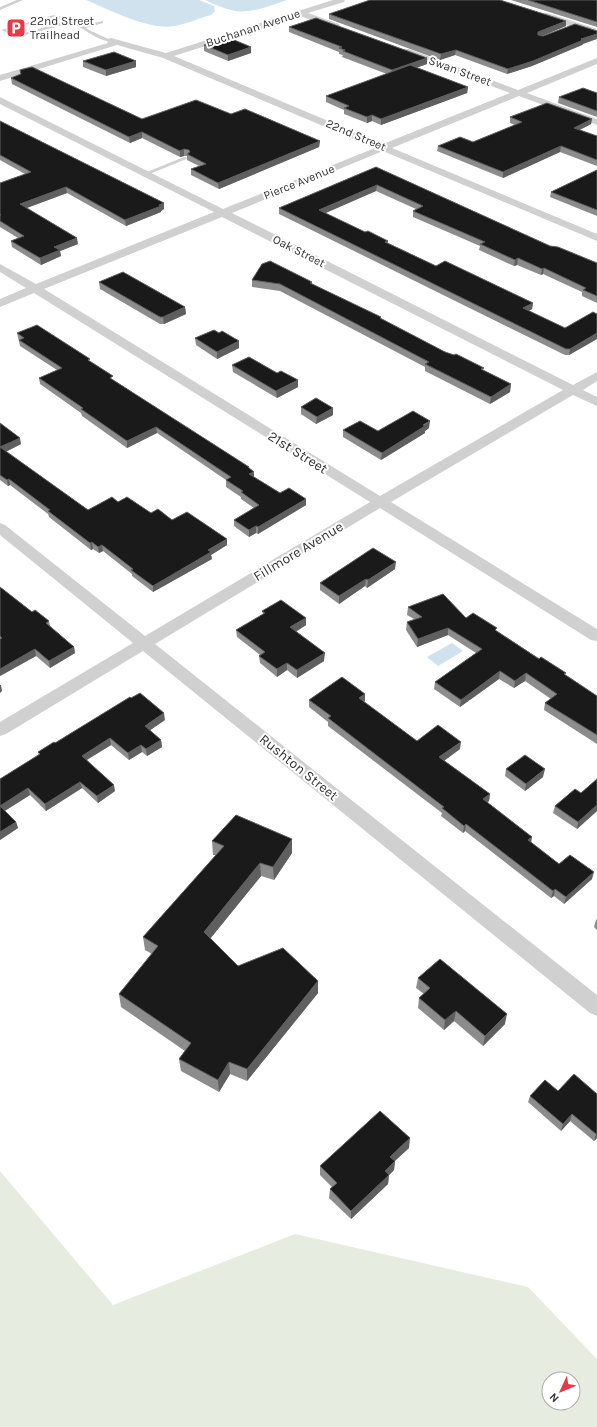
<svg xmlns="http://www.w3.org/2000/svg" width="597" height="1427" font-family="Karla,sans-serif">
	<rect width="100%" height="100%" fill="#fff"/>
	<path fill="#e6ecdf" fill-rule="evenodd" d="M 0,1171 L 113,1305 L 295,1234 L 528,1287 L 597,1359 L 597,1427 L 0,1427 ZM 549,1379 L 573,1379 L 573,1403 L 549,1403 Z"/>
	<g fill="#cfe2ee">
		<path d="M 86,0 L 199,0 L 214,6 L 215,11 L 211,15 C 199,18 187,24 175,26 C 150,31 110,10 86,0 Z"/>
		<path d="M 205,0 L 287,0 C 271,5 252,14 235,11 C 225,9 214,4 205,0 Z"/>
		<path d="M 452,643 L 463,651 L 438,666 L 427,657 Z"/>
	</g>
	<g fill="none" stroke-linecap="round" stroke-linejoin="round">
		<g fill="#d0d0d0" fill-rule="evenodd">
			<path d="M 17,0 L 23,0 L 0,10 L 0,7 Z"/>
			<path d="M 54,15 L 74,20 L 84,25 L 103,21 L 103,23 L 86,28 L 91,31 L 113,41 C 103,45 81,26 71,23 L 17,37 L 1,30 ZM 54,17 L 67,21 L 17,35 L 7,30 Z"/>
			<path d="M 184,157 L 189,158 L 147,175 L 142,174 Z"/>
		</g>
		<g fill="#d0d0d0" fill-rule="evenodd">
			<path d="M 333,0 L 345,0 L 344,2 L 308,13 L 339,24 L 340,26 L 339,28 L 333,28 L 300,16 L 174,56 L 383,144 L 510,93 L 403,53 L 402,51 L 403,49 L 409,49 L 518,90 L 597,58 L 597,64 L 527,93 L 597,119 L 597,125 L 519,96 L 392,148 L 597,234 L 597,241 L 383,151 L 232,213 L 573,385 L 597,372 L 597,381 L 583,390 L 597,397 L 597,406 L 573,395 L 391,502 L 597,629 L 597,641 L 591,640 L 380,508 L 155,644 L 597,995 L 597,1016 L 590,1013 L 143,651 L 6,734 L 0,736 L 0,722 L 133,643 L 0,535 L 0,523 L 5,525 L 145,636 L 370,502 L 34,293 L 0,307 L 0,299 L 26,288 L 0,272 L 0,264 L 36,284 L 214,212 L 0,104 L 0,97 L 223,209 L 375,148 L 163,58 L 117,45 L 0,81 L 0,75 L 108,43 L 107,41 L 108,39 L 111,38 L 166,53 ZM 222,217 L 563,390 L 380,496 L 44,289 Z"/>
			<path d="M 541,13 L 547,13 L 597,29 L 597,35 L 541,17 Z"/>
		</g>
	</g>
	<g fill="#8c8c8c">
		<path d="M 511,0 L 597,0 L 597,27 Z"/>
		<path d="M 329,14 L 566,21 L 566,26 L 542,36 L 583,44 L 582,45 L 532,66 L 507,74 L 455,55 L 440,60 L 329,19 Z"/>
		<path d="M 289,27 L 427,64 L 416,68 L 468,87 L 467,93 L 381,125 L 372,121 L 367,123 L 344,114 L 344,110 L 326,102 L 326,96 L 387,74 L 342,57 L 343,55 L 339,54 L 339,52 L 289,32 Z"/>
		<path d="M 204,45 L 251,53 L 228,61 L 204,51 Z"/>
		<path d="M 83,61 L 136,61 L 136,67 L 106,76 L 83,67 Z"/>
		<path d="M 20,70 L 142,119 L 231,114 L 320,141 L 319,147 L 219,189 L 191,175 L 191,169 L 199,166 L 187,160 L 187,156 L 184,156 L 180,157 L 142,138 L 130,143 L 12,84 L 11,78 L 20,74 Z"/>
		<path d="M 597,93 L 597,117 L 558,103 L 559,97 Z"/>
		<path d="M 510,117 L 592,119 L 591,124 L 580,130 L 597,136 L 597,166 L 560,152 L 503,178 L 437,151 L 438,146 L 473,142 L 515,125 L 510,123 Z"/>
		<path d="M 0,121 L 164,203 L 164,209 L 161,211 L 161,212 L 126,226 L 67,193 L 27,208 L 78,244 L 60,251 L 61,256 L 41,265 L 12,247 L 11,241 L 18,238 L 0,227 L 0,183 L 25,174 L 0,160 Z"/>
		<path d="M 376,167 L 550,246 L 597,263 L 597,303 L 582,296 L 582,292 L 543,274 L 541,275 L 517,265 L 514,266 L 479,250 L 480,246 L 413,217 L 413,211 L 416,209 L 376,191 L 325,213 L 365,232 L 388,241 L 388,243 L 436,266 L 533,303 L 532,309 L 529,311 L 565,328 L 597,314 L 597,339 L 569,355 L 565,355 L 279,214 L 279,208 Z"/>
		<path d="M 597,170 L 597,216 L 550,197 L 551,192 Z"/>
		<path d="M 252,280 L 312,282 L 312,284 L 445,352 L 511,384 L 510,392 L 490,404 L 425,371 L 425,367 L 280,291 L 252,287 Z"/>
		<path d="M 99,282 L 185,307 L 186,314 L 164,324 L 160,324 L 100,289 Z"/>
		<path d="M 17,333 L 90,362 L 113,380 L 249,468 L 254,477 L 280,493 L 306,505 L 258,534 L 256,533 L 249,537 L 234,526 L 234,520 L 254,508 L 241,499 L 241,497 L 226,487 L 226,480 L 157,433 L 127,448 L 82,416 L 81,413 L 40,384 L 39,378 L 57,370 L 20,346 Z"/>
		<path d="M 219,333 L 239,341 L 239,348 L 217,359 L 196,345 L 195,338 Z"/>
		<path d="M 232,365 L 298,387 L 277,398 L 233,372 Z"/>
		<path d="M 301,407 L 333,415 L 316,424 L 301,414 Z"/>
		<path d="M 0,423 L 21,444 L 6,452 L 88,510 L 118,502 L 172,520 L 227,545 L 211,555 L 212,559 L 153,592 L 132,576 L 132,574 L 103,551 L 99,553 L 93,549 L 91,550 L 49,517 L 48,514 L 10,485 L 8,486 L 0,480 Z"/>
		<path d="M 429,428 L 425,431 L 425,433 L 381,460 L 343,437 L 343,430 L 378,431 Z"/>
		<path d="M 395,569 L 367,588 L 365,586 L 339,604 L 320,590 L 320,583 Z"/>
		<path d="M 0,587 L 32,612 L 49,621 L 50,626 L 74,647 L 75,653 L 50,668 L 36,656 L 0,676 Z"/>
		<path d="M 408,607 L 466,618 L 497,631 L 597,696 L 597,744 L 544,710 L 545,703 L 551,699 L 525,681 L 514,688 L 499,679 L 460,707 L 434,689 L 435,682 L 476,653 L 448,635 L 417,647 L 406,630 L 407,622 L 414,619 L 407,615 Z"/>
		<path d="M 262,611 L 306,618 L 306,625 L 296,632 L 324,661 L 297,678 L 287,670 L 277,677 L 260,663 L 259,656 L 260,655 L 237,637 L 236,630 L 263,614 Z"/>
		<path d="M 365,694 L 364,702 L 417,741 L 460,749 L 444,761 L 490,794 L 489,801 L 487,802 L 531,842 L 559,864 L 592,879 L 564,904 L 554,896 L 551,898 L 465,831 L 463,833 L 441,816 L 442,813 L 328,726 L 328,722 L 309,707 L 309,700 Z"/>
		<path d="M 165,720 L 150,730 L 161,740 L 162,747 L 147,756 L 142,752 L 129,760 L 111,745 L 87,760 L 115,791 L 98,803 L 82,788 L 46,811 L 30,795 L 5,811 L 16,822 L 18,828 L 0,840 L 0,779 L 39,755 L 38,752 L 55,743 Z"/>
		<path d="M 506,769 L 543,777 L 525,791 L 505,776 Z"/>
		<path d="M 597,779 L 597,811 L 577,829 L 553,813 L 555,806 L 581,793 Z"/>
		<path d="M 292,839 L 292,853 L 274,880 L 261,876 L 210,939 L 238,966 L 318,993 L 247,1081 L 230,1074 L 219,1092 L 181,1071 L 179,1059 L 185,1051 L 121,1007 L 119,994 L 152,954 L 145,950 L 143,937 L 216,855 L 213,855 L 212,841 Z"/>
		<path d="M 597,919 L 597,930 L 594,927 L 596,920 Z"/>
		<path d="M 418,978 L 505,1024 L 483,1046 L 454,1021 L 444,1030 L 418,1008 L 419,998 L 424,994 L 416,988 Z"/>
		<path d="M 558,1091 L 597,1094 L 597,1138 L 594,1141 L 570,1121 L 561,1131 L 528,1102 L 530,1096 Z"/>
		<path d="M 409,1148 L 395,1161 L 394,1170 L 389,1175 L 388,1184 L 351,1219 L 329,1198 L 330,1189 L 332,1187 L 320,1175 L 320,1166 Z"/>
	</g>
	<g fill="#5f5f5f">
		<path d="M 566,21 L 566,26 L 537,38 L 538,32 Z"/>
		<path d="M 597,34 L 597,39 L 583,44 L 582,45 L 532,66 L 507,74 L 508,69 L 581,39 Z"/>
		<path d="M 251,47 L 251,53 L 228,61 L 228,55 Z"/>
		<path d="M 456,50 L 455,55 L 440,60 L 441,54 Z"/>
		<path d="M 427,58 L 427,64 L 392,76 L 392,70 Z"/>
		<path d="M 136,61 L 136,67 L 106,76 L 106,70 Z"/>
		<path d="M 468,87 L 467,93 L 381,125 L 381,119 Z"/>
		<path d="M 372,115 L 372,121 L 367,123 L 367,117 Z"/>
		<path d="M 592,119 L 591,124 L 573,133 L 574,128 Z"/>
		<path d="M 142,132 L 142,138 L 130,143 L 129,137 Z"/>
		<path d="M 320,141 L 319,147 L 219,189 L 218,183 Z"/>
		<path d="M 561,146 L 560,152 L 503,178 L 503,172 Z"/>
		<path d="M 184,149 L 184,156 L 180,157 L 180,151 Z"/>
		<path d="M 377,185 L 376,191 L 319,216 L 319,210 Z"/>
		<path d="M 66,187 L 67,193 L 21,210 L 20,204 Z"/>
		<path d="M 164,203 L 164,209 L 161,211 L 161,212 L 126,226 L 125,220 Z"/>
		<path d="M 77,238 L 78,244 L 60,251 L 61,256 L 41,265 L 40,258 L 54,247 Z"/>
		<path d="M 518,258 L 517,265 L 514,266 L 515,260 Z"/>
		<path d="M 544,268 L 543,274 L 541,275 L 542,269 Z"/>
		<path d="M 533,303 L 532,309 L 522,314 L 523,308 Z"/>
		<path d="M 185,307 L 186,314 L 164,324 L 163,317 Z"/>
		<path d="M 597,333 L 597,339 L 569,355 L 570,349 Z"/>
		<path d="M 239,341 L 239,348 L 217,359 L 217,352 Z"/>
		<path d="M 298,380 L 298,387 L 277,398 L 276,391 Z"/>
		<path d="M 511,384 L 510,392 L 490,404 L 491,397 Z"/>
		<path d="M 333,408 L 333,415 L 316,424 L 317,417 Z"/>
		<path d="M 430,421 L 429,428 L 425,431 L 425,433 L 381,460 L 382,453 Z"/>
		<path d="M 156,427 L 157,433 L 127,448 L 127,441 Z"/>
		<path d="M 20,438 L 21,444 L 1,454 L 0,447 Z"/>
		<path d="M 254,472 L 254,478 L 249,474 Z"/>
		<path d="M 9,479 L 10,485 L 8,486 L 7,480 Z"/>
		<path d="M 306,499 L 306,505 L 258,534 L 258,527 Z"/>
		<path d="M 256,526 L 256,533 L 249,537 L 249,530 Z"/>
		<path d="M 227,539 L 227,545 L 211,555 L 212,559 L 153,592 L 153,586 L 208,550 Z"/>
		<path d="M 92,542 L 93,549 L 91,550 L 90,543 Z"/>
		<path d="M 102,545 L 103,551 L 99,553 L 98,547 Z"/>
		<path d="M 396,562 L 395,569 L 367,588 L 368,580 Z"/>
		<path d="M 366,579 L 365,586 L 339,604 L 339,596 Z"/>
		<path d="M 306,618 L 306,625 L 290,635 L 290,627 Z"/>
		<path d="M 448,628 L 448,635 L 417,647 L 418,639 Z"/>
		<path d="M 74,647 L 75,653 L 50,668 L 49,661 Z"/>
		<path d="M 35,649 L 36,656 L 0,676 L 0,669 Z"/>
		<path d="M 325,653 L 324,661 L 297,678 L 297,670 Z"/>
		<path d="M 287,663 L 287,670 L 277,677 L 277,669 Z"/>
		<path d="M 500,671 L 499,679 L 460,707 L 461,700 Z"/>
		<path d="M 526,673 L 525,681 L 514,688 L 515,681 Z"/>
		<path d="M 0,685 L 1,685 L 2,691 L 0,693 Z"/>
		<path d="M 365,694 L 365,701 L 359,705 L 359,698 Z"/>
		<path d="M 164,713 L 165,720 L 146,733 L 145,726 Z"/>
		<path d="M 110,738 L 111,745 L 83,762 L 82,756 Z"/>
		<path d="M 161,740 L 162,747 L 147,756 L 146,749 Z"/>
		<path d="M 461,742 L 460,749 L 438,765 L 439,757 Z"/>
		<path d="M 141,745 L 142,752 L 129,760 L 128,753 Z"/>
		<path d="M 545,769 L 543,777 L 525,791 L 526,784 Z"/>
		<path d="M 80,782 L 82,788 L 46,811 L 45,804 Z"/>
		<path d="M 114,785 L 115,791 L 98,803 L 97,796 Z"/>
		<path d="M 28,788 L 30,795 L 1,813 L 0,806 Z"/>
		<path d="M 490,794 L 489,801 L 482,807 L 483,799 Z"/>
		<path d="M 597,805 L 597,811 L 577,829 L 578,822 Z"/>
		<path d="M 16,822 L 18,828 L 0,840 L 0,832 Z"/>
		<path d="M 466,824 L 465,831 L 463,833 L 464,826 Z"/>
		<path d="M 532,837 L 531,844 L 528,840 Z"/>
		<path d="M 292,839 L 292,853 L 274,880 L 273,867 Z"/>
		<path d="M 260,863 L 261,876 L 205,945 L 204,932 Z"/>
		<path d="M 594,872 L 592,879 L 564,904 L 566,897 Z"/>
		<path d="M 555,889 L 554,896 L 551,898 L 553,891 Z"/>
		<path d="M 318,981 L 318,993 L 247,1081 L 247,1069 Z"/>
		<path d="M 456,1011 L 454,1021 L 444,1030 L 445,1020 Z"/>
		<path d="M 507,1014 L 505,1024 L 483,1046 L 485,1036 Z"/>
		<path d="M 229,1062 L 230,1074 L 219,1092 L 218,1080 Z"/>
		<path d="M 572,1114 L 570,1121 L 561,1131 L 563,1124 Z"/>
		<path d="M 596,1134 L 597,1134 L 597,1138 L 594,1141 Z"/>
		<path d="M 410,1138 L 409,1148 L 389,1166 L 390,1157 Z"/>
		<path d="M 395,1161 L 394,1170 L 389,1175 L 388,1184 L 351,1219 L 351,1211 L 385,1171 Z"/>
	</g>
	<g fill="#1a1a1a" stroke="#5f5f5f">
		<path d="M 370,0 L 500,0 L 566,21 L 538,32 L 538,35 L 543,36 L 575,24 L 597,31 L 597,34 L 581,39 L 583,40 L 533,61 L 508,69 L 456,50 L 441,54 L 329,14 Z"/>
		<path d="M 528,0 L 597,0 L 597,22 Z"/>
		<path d="M 316,18 L 427,58 L 392,70 L 343,51 L 345,50 L 339,48 L 342,47 L 289,27 Z"/>
		<path d="M 227,37 L 251,47 L 228,55 L 204,45 Z"/>
		<path d="M 114,52 L 136,61 L 106,70 L 83,61 Z"/>
		<path d="M 410,65 L 468,87 L 381,119 L 372,115 L 367,117 L 344,108 L 349,106 L 326,96 Z"/>
		<path d="M 32,67 L 142,119 L 196,100 L 231,114 L 245,109 L 320,141 L 218,183 L 191,169 L 206,164 L 187,154 L 190,152 L 189,150 L 184,149 L 180,151 L 142,132 L 129,137 L 11,78 L 21,74 L 20,70 Z"/>
		<path d="M 583,88 L 597,93 L 597,111 L 559,97 Z"/>
		<path d="M 547,103 L 592,119 L 574,128 L 597,136 L 597,160 L 561,146 L 503,172 L 438,146 L 460,137 L 473,142 L 522,122 L 510,117 Z"/>
		<path d="M 0,121 L 164,203 L 159,205 L 161,206 L 125,220 L 66,187 L 20,204 L 77,238 L 54,247 L 60,250 L 40,258 L 11,241 L 24,236 L 0,221 L 0,215 L 1,215 L 0,214 L 0,183 L 31,172 L 0,155 Z"/>
		<path d="M 376,167 L 550,246 L 558,247 L 597,263 L 597,296 L 583,290 L 586,288 L 544,268 L 542,269 L 518,258 L 515,260 L 480,244 L 485,242 L 413,211 L 423,206 L 377,185 L 319,210 L 365,232 L 368,231 L 388,241 L 385,242 L 436,266 L 445,261 L 533,303 L 523,308 L 565,328 L 593,312 L 597,314 L 597,333 L 570,349 L 566,349 L 279,208 Z"/>
		<path d="M 597,170 L 597,210 L 551,192 Z"/>
		<path d="M 270,261 L 312,282 L 310,283 L 381,317 L 380,318 L 445,352 L 454,355 L 456,354 L 484,368 L 481,369 L 511,384 L 491,397 L 425,364 L 429,362 L 280,284 L 252,280 L 262,264 Z"/>
		<path d="M 123,272 L 185,307 L 163,317 L 160,317 L 99,282 Z"/>
		<path d="M 37,325 L 90,359 L 88,360 L 113,376 L 110,378 L 249,467 L 248,467 L 254,472 L 249,474 L 280,493 L 289,488 L 306,499 L 258,527 L 256,526 L 249,530 L 234,520 L 259,505 L 241,492 L 243,491 L 226,480 L 231,477 L 156,427 L 127,441 L 81,409 L 83,408 L 39,378 L 62,368 L 19,340 L 24,338 L 17,333 Z"/>
		<path d="M 214,330 L 219,333 L 222,331 L 239,341 L 217,352 L 195,338 Z"/>
		<path d="M 249,357 L 277,373 L 281,371 L 298,380 L 276,391 L 232,365 Z"/>
		<path d="M 316,398 L 333,408 L 317,417 L 301,407 Z"/>
		<path d="M 413,411 L 430,421 L 423,425 L 425,426 L 382,453 L 343,430 L 360,421 L 378,431 Z"/>
		<path d="M 0,423 L 20,438 L 0,447 L 88,510 L 112,497 L 118,502 L 127,497 L 151,513 L 158,509 L 172,520 L 187,512 L 227,539 L 208,550 L 211,552 L 153,586 L 131,570 L 133,569 L 102,545 L 98,547 L 92,542 L 90,543 L 48,511 L 50,510 L 9,479 L 7,480 L 0,475 Z"/>
		<path d="M 373,548 L 396,562 L 368,580 L 366,579 L 339,596 L 320,583 Z"/>
		<path d="M 0,587 L 32,612 L 35,610 L 49,621 L 46,623 L 74,647 L 49,661 L 35,649 L 0,669 L 0,639 L 2,638 L 0,636 Z"/>
		<path d="M 443,594 L 466,618 L 473,613 L 497,628 L 495,630 L 539,659 L 541,657 L 566,673 L 564,674 L 597,696 L 597,735 L 545,703 L 557,694 L 526,673 L 515,681 L 500,671 L 461,700 L 435,682 L 482,649 L 448,628 L 418,639 L 407,622 L 422,617 L 408,607 Z"/>
		<path d="M 281,600 L 306,618 L 290,627 L 325,653 L 297,670 L 287,663 L 277,669 L 259,656 L 265,652 L 236,630 L 265,613 L 262,611 Z"/>
		<path d="M 342,677 L 365,694 L 359,698 L 417,741 L 438,725 L 461,742 L 439,757 L 490,794 L 483,799 L 532,837 L 528,840 L 559,864 L 570,855 L 594,872 L 566,897 L 555,889 L 553,891 L 466,824 L 464,826 L 442,808 L 444,807 L 328,718 L 331,716 L 309,700 Z"/>
		<path d="M 140,693 L 164,713 L 145,726 L 161,740 L 146,749 L 141,745 L 128,753 L 110,738 L 82,756 L 114,785 L 97,796 L 80,782 L 45,804 L 28,788 L 0,806 L 0,779 L 40,754 L 38,752 L 54,742 L 55,743 L 130,697 L 131,698 Z"/>
		<path d="M 525,755 L 545,769 L 526,784 L 506,769 Z"/>
		<path d="M 597,779 L 597,805 L 578,822 L 555,806 L 575,789 L 581,793 Z"/>
		<path d="M 0,806 L 16,822 L 0,832 Z"/>
		<path d="M 236,815 L 292,839 L 273,867 L 260,863 L 204,932 L 238,966 L 283,948 L 318,981 L 247,1069 L 229,1062 L 218,1080 L 179,1059 L 191,1043 L 119,994 L 158,946 L 143,937 L 224,846 L 212,841 Z"/>
		<path d="M 440,959 L 507,1014 L 485,1036 L 456,1011 L 445,1020 L 419,998 L 430,988 L 418,978 Z"/>
		<path d="M 574,1074 L 597,1094 L 597,1134 L 596,1134 L 572,1114 L 563,1124 L 530,1096 L 545,1080 L 558,1091 Z"/>
		<path d="M 380,1111 L 410,1138 L 390,1157 L 395,1161 L 385,1171 L 389,1175 L 351,1211 L 330,1189 L 337,1183 L 320,1166 Z"/>
	</g>
	<defs>
		<g id="parking-square" transform="scale(1)"><rect x="-9" y="-9" width="18" height="18" rx="4" fill="#e63946" stroke="#fff"/><path d="M-3.5-5.5H1a3.5 3.5 0 0 1 0 7H-1V5.5H-3.5ZM-1-3.4V-.6H.8a1.4 1.4 0 0 0 0-2.8Z" fill="#fff"/></g>
	</defs>
	<g fill-rule="evenodd">
		<use href="#parking-square" x="16" y="28"/>
	</g>
	<g text-anchor="middle" stroke-width="4" stroke-linejoin="round" paint-order="stroke">
		<g font-size="12" fill="#333" stroke="#fff" text-anchor="start">
			<text x="30" y="25">22nd Street<tspan x="30" dy="14">Trailhead</tspan></text>
		</g>
		<g font-size="12" fill="#333" stroke="#fff">
			<text transform="translate(253 28) rotate(-18)" y="4">Buchanan Avenue</text>
			<text transform="translate(460 71) rotate(20)" y="4">Swan Street</text>
			<text transform="translate(356 135) rotate(23)" y="4">22nd Street</text>
			<text transform="translate(299 182) rotate(-22)" y="4">Pierce Avenue</text>
			<text transform="translate(299 251) rotate(27)" y="4">Oak Street</text>
		</g>
		<g font-size="14" fill="#333" stroke="#fff">
			<text transform="translate(298 452) rotate(32)" y="5">21st Street</text>
			<text transform="translate(298 551) rotate(-31)" y="5">Fillmore Avenue</text>
			<text transform="translate(299 767) rotate(39)" y="5">Rushton Street</text>
		</g>
	</g>
	<g transform="translate(561 1391) rotate(226)"><circle r="19" fill="#ffffff" stroke="#adadad"/>
	<path d="M0-3L7 15L0 10L-7 15Z" fill="#e63946"/>
	<text y="-6" font-size="11" font-weight="bold" text-anchor="middle" fill="#333333">N</text>
	</g>
</svg>
